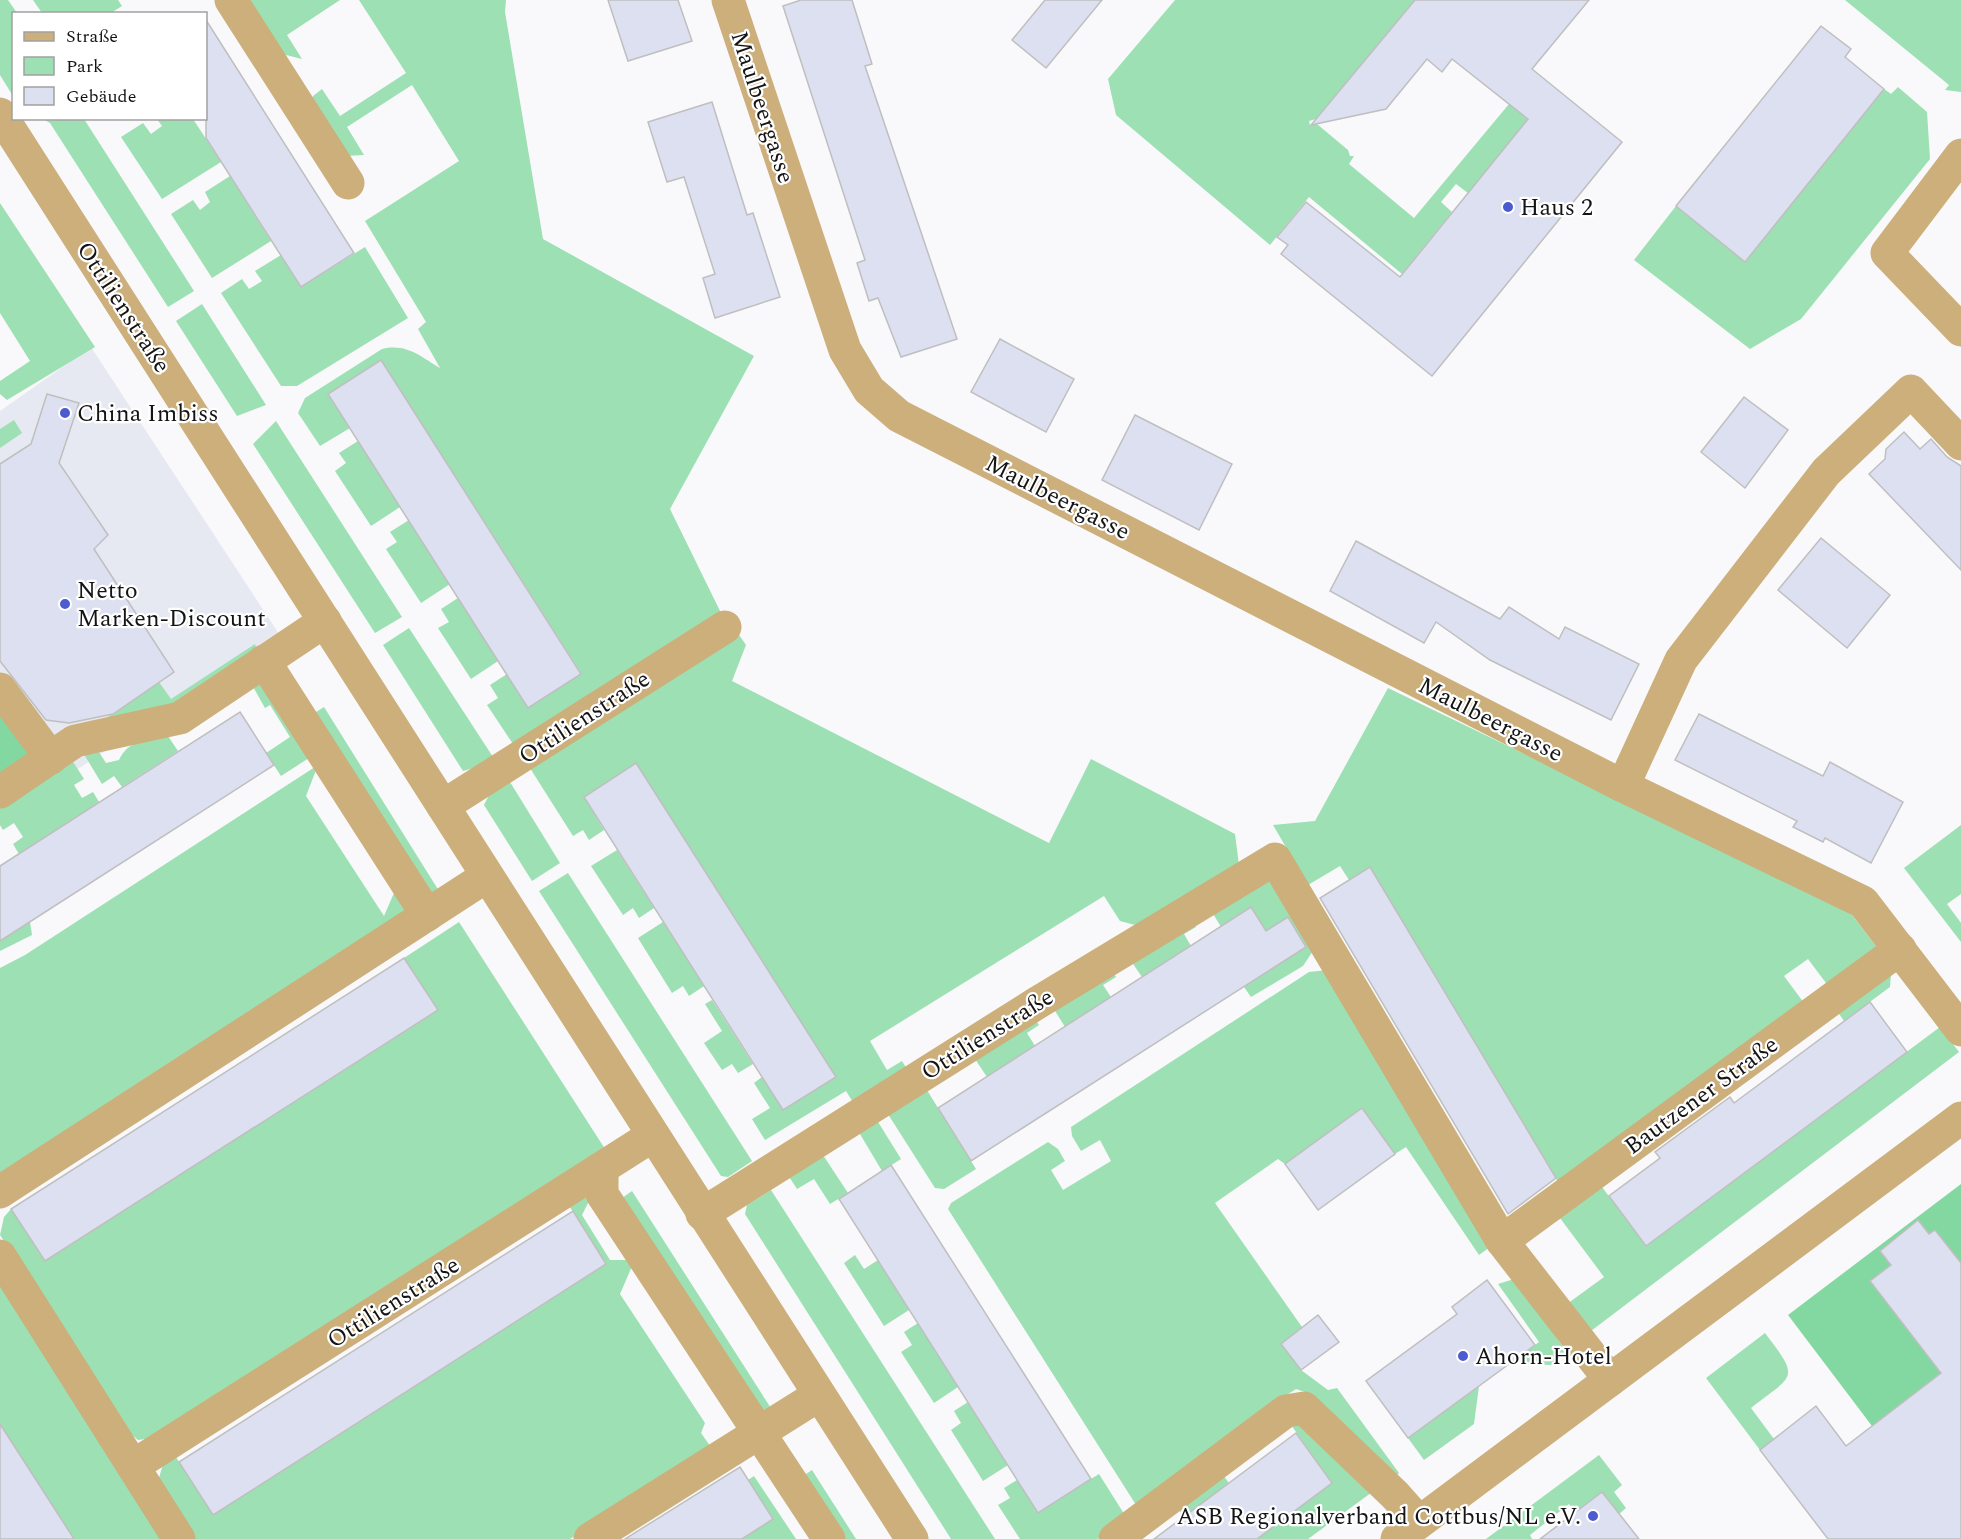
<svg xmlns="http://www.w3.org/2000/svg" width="1961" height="1539" font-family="Spectral,serif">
	<rect width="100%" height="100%" fill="#f9f9fb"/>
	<path fill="#e7e9f2" d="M 91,347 L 281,637 L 61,780 L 0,694 L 0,411 Z"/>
	<g fill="#9ce0b3">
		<path d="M 0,0 L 8,0 L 17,13 L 14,14 L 13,96 L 0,75 Z"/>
		<path d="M 33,0 L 118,0 L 122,6 L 111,13 L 42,13 Z"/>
		<path d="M 244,0 L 340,0 L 287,35 L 302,59 L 278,53 Z"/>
		<path d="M 359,0 L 506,0 L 505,12 L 543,239 L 754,356 L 670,509 L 722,615 L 515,747 L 487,705 L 498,698 L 490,685 L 507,674 L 581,673 L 381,360 L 328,394 L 350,428 L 320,446 L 298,413 L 305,398 L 382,349 C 407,343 421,357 440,368 L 418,329 L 426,322 L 365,221 L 459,161 L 412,85 L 347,127 L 364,155 L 345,156 L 313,107 L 313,96 L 322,89 L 340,116 L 406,73 Z"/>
		<path d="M 1175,0 L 1415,0 L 1316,119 L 1309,121 L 1310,125 L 1317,124 L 1348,150 L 1350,156 L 1354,156 L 1349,164 L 1414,218 L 1509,104 L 1528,119 L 1468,193 L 1456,184 L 1441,202 L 1452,212 L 1402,274 L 1309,197 L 1270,245 L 1116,115 L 1108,79 Z"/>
		<path d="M 1845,0 L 1961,0 L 1961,92 L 1945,90 L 1949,85 Z"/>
		<path d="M 1898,87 L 1927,112 L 1930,159 L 1801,319 L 1750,349 L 1634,260 L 1676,206 L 1744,261 L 1884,89 L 1891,94 Z"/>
		<path d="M 43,119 L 84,119 L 194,291 L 168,307 L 50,123 Z"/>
		<path d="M 157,119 L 193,119 L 221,162 L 162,199 L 121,137 L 143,123 L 151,134 L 162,126 Z"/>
		<path d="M 230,176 L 271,241 L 212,278 L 171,214 L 193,200 L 200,210 L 210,202 L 205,192 Z"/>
		<path d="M 0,203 L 95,347 L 7,400 L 0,394 L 0,381 L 30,361 L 0,313 Z"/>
		<path d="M 365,247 L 408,318 L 297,386 L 281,386 L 221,293 L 242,279 L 249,289 L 262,281 L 255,271 L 281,255 L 301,287 Z"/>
		<path d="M 202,304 L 266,405 L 237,416 L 176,321 Z"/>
		<path d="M 14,420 L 22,433 L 0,448 L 0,429 Z"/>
		<path d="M 276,421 L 402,617 L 375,633 L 253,444 Z"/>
		<path d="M 358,441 L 400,507 L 371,526 L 335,471 L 346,463 L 339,453 Z"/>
		<path d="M 409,520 L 450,584 L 421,603 L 386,549 L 397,542 L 390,532 Z"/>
		<path d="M 458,598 L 498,661 L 471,679 L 438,628 L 449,622 L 441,609 Z"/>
		<path d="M 409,628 L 493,757 L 474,768 L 463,771 L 383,645 Z"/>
		<path d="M 735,629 L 746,645 L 732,681 L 1049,843 L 1091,759 L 1235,834 L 1239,865 L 1135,925 L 1120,921 L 1104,896 L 870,1041 L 887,1070 L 902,1061 L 907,1069 L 854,1104 L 846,1091 L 765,1140 L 752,1119 L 770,1108 L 754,1083 L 762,1077 L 783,1110 L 835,1077 L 636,763 L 584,797 L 604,830 L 589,840 L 583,830 L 573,836 L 528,765 Z"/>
		<path d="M 255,644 L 259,658 L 178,709 L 93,727 L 159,682 L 171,699 Z"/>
		<path d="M 264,678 L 312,756 L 281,776 L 266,753 L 290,737 L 270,705 L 265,708 L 252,685 Z"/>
		<path d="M 1388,688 L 1849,911 L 1879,950 L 1829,987 L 1808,959 L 1784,976 L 1804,1003 L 1561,1187 L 1370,868 L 1349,880 L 1340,866 L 1308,885 L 1273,825 L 1315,821 Z"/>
		<path d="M 324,707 L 439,891 L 429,898 L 313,714 Z"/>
		<path d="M 166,733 L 178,751 L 122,787 L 114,776 L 102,784 L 82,751 L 97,749 L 106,763 L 119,760 C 127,741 148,739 166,733 Z"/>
		<path d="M 70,757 L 84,779 L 74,785 L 82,798 L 93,792 L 99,802 L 19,854 L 13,844 L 23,837 L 14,823 L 3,830 L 0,825 L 0,803 Z"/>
		<path d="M 318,765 L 306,796 L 384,916 L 397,886 L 414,914 L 0,1179 L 0,968 L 25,955 Z"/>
		<path d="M 510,782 L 560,863 L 532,881 L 484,805 L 489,795 Z"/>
		<path d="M 1961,825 L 1961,894 L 1947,904 L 1961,923 L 1961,942 L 1904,868 Z"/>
		<path d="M 617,850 L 654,908 L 639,918 L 633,908 L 623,915 L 591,866 Z"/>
		<path d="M 568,873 L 752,1161 L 728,1177 L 721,1176 L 539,891 Z"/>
		<path d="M 1262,875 L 1278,886 L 1315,948 L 1303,966 L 1251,997 L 1244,987 L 1284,960 L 1221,927 L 1209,907 Z"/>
		<path d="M 1191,919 L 1196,927 L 1184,934 L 1191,946 L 1142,977 L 1129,958 Z"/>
		<path d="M 30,922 L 32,935 L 0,951 L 0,941 Z"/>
		<path d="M 459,922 L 607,1152 L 162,1437 L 138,1440 L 123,1427 L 0,1235 L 4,1217 L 11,1209 L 45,1261 L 437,1011 L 404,958 Z"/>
		<path d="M 663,922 L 704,986 L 689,996 L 683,986 L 672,993 L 638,938 Z"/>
		<path d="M 1111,969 L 1116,977 L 1103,985 L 1111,997 L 1065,1027 L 1052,1006 Z"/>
		<path d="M 1328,970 L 1490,1247 L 1479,1255 L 1406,1147 L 1395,1154 L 1362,1108 L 1285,1164 L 1278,1159 L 1215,1203 L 1302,1327 L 1281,1344 L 1301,1370 L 1328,1390 L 1337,1388 L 1399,1473 L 1394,1478 L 1308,1393 L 1296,1389 L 1274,1403 L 1138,1508 L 948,1209 L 951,1203 L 1048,1142 L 1058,1149 L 1065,1161 L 1051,1170 L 1063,1190 L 1111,1161 L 1100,1140 L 1081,1151 L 1072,1136 L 1071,1127 L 1309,972 Z"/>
		<path d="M 1891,974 L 1890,987 L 1844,1021 L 1835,1008 Z"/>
		<path d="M 712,1000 L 753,1064 L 738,1073 L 732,1064 L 722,1070 L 704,1043 L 722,1031 L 705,1004 Z"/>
		<path d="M 1034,1018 L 1039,1025 L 1027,1033 L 1035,1046 L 987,1077 L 973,1056 Z"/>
		<path d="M 1940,1027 L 1959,1052 L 1587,1334 L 1567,1304 L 1604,1277 L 1557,1214 L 1599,1183 L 1646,1246 Z"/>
		<path d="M 925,1087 L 976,1169 L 944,1189 L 935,1188 L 886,1111 Z"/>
		<path d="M 875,1117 L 901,1159 L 882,1171 L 857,1129 Z"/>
		<path d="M 821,1152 L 848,1193 L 830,1204 L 814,1179 L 797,1189 L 788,1175 Z"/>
		<path d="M 771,1190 L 995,1539 L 951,1539 L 745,1214 L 747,1205 Z"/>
		<path d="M 632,1191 L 774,1413 L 762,1420 L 622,1198 Z"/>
		<path d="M 580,1196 L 590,1199 L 582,1215 L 610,1260 L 630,1260 L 633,1264 L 620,1294 L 705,1423 L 701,1433 L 713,1450 L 570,1539 L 192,1539 L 159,1478 L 163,1464 L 174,1454 L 213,1515 L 606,1264 L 568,1204 Z"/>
		<path d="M 855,1255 L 864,1269 L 878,1260 L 909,1310 L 884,1326 L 844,1263 Z"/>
		<path d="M 1514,1279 L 1567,1352 L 1551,1365 L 1511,1363 L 1539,1342 L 1498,1284 Z"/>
		<path d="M 0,1280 L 165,1539 L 74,1539 L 0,1424 Z"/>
		<path d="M 918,1323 L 958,1387 L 934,1403 L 901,1352 L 912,1345 L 904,1332 Z"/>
		<path d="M 1765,1333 C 1801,1380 1794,1374 1751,1408 L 1774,1439 L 1760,1450 L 1706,1378 Z"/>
		<path d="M 1479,1386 L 1474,1424 L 1424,1460 L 1408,1438 Z"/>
		<path d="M 968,1402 L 1008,1465 L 983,1481 L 951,1430 L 961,1423 L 954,1411 Z"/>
		<path d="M 1306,1421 L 1375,1490 L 1308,1539 L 1257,1539 L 1332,1483 L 1289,1422 Z"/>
		<path d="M 1599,1455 L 1622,1485 L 1614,1492 L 1626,1508 L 1619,1514 L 1576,1512 L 1569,1504 L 1530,1535 L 1532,1539 L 1486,1539 Z"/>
		<path d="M 812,1470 L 856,1539 L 844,1539 L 803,1476 Z"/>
		<path d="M 1219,1470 L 1229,1483 L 1184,1517 L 1175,1504 Z"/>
		<path d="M 1099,1474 L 1126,1517 L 1097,1539 L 1020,1539 L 998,1505 L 1010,1498 L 1004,1488 L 1017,1480 L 1038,1512 Z"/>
		<path d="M 754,1476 L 796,1539 L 742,1539 L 773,1519 L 748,1480 Z"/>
	</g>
	<g fill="#83d8a2" fill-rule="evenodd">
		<path d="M 0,714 L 31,756 L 0,777 Z"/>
		<path d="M 1961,1184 L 1961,1263 L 1935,1230 L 1870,1281 L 1941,1373 L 1872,1426 L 1788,1315 ZM 1918,1221 L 1927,1232 L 1888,1262 L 1880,1251 Z"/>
	</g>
	<g fill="#dde0f0" stroke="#bfbfc0" stroke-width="1.5">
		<path d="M 608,0 L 678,0 L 692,41 L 628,61 Z"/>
		<path d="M 801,0 L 852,0 L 872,64 L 865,66 L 957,339 L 901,357 L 878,298 L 869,301 L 857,263 L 865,260 L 783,6 Z"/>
		<path d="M 1045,0 L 1102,0 L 1046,68 L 1012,40 Z"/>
		<path d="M 1415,0 L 1589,0 L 1532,69 L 1622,142 L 1432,376 L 1281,254 L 1288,245 L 1277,237 L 1306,202 L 1400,277 L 1528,119 L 1452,59 L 1442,72 L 1427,59 L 1386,109 L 1311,125 Z"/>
		<path d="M 206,20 L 354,253 L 301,287 L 206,138 Z"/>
		<path d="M 1821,26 L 1851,49 L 1845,57 L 1884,89 L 1745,262 L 1676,206 Z"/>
		<path d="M 712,102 L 747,215 L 753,213 L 780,297 L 715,318 L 703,278 L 715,274 L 684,177 L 667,182 L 648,122 Z"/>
		<path d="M 1000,339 L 1074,379 L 1046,432 L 971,392 Z"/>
		<path d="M 381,360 L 581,674 L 528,708 L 328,394 Z"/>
		<path d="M 47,394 L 79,403 L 59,463 L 108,535 L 94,549 L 174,672 L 113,714 L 69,723 L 46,720 L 0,661 L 0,464 L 31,444 Z"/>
		<path d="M 1744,397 L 1788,430 L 1745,488 L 1701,452 Z"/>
		<path d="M 1135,415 L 1232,464 L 1199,530 L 1102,480 Z"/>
		<path d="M 1904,432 L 1920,449 L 1931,439 L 1947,457 L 1961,466 L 1961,570 L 1869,474 L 1885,459 L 1886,449 Z"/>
		<path d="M 1821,538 L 1890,595 L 1847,648 L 1778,590 Z"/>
		<path d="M 1356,541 L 1500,619 L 1509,607 L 1559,639 L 1565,627 L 1639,664 L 1611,720 L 1490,660 L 1436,622 L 1424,643 L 1330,591 Z"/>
		<path d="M 240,712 L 274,765 L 0,941 L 0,866 Z"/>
		<path d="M 1699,714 L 1823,776 L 1830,762 L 1903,802 L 1871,863 L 1825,838 L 1823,842 L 1793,827 L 1797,821 L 1675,760 Z"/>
		<path d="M 636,763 L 836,1077 L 783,1110 L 584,797 Z"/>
		<path d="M 1370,867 L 1556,1178 L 1508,1214 L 1320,898 Z"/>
		<path d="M 1251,907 L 1266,931 L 1288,917 L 1306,947 L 971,1161 L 938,1108 Z"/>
		<path d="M 404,958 L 438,1010 L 45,1261 L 11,1209 Z"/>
		<path d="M 1870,1002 L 1907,1052 L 1646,1246 L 1609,1196 L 1660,1158 L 1655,1152 L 1730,1097 L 1734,1103 Z"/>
		<path d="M 1362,1108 L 1395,1154 L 1318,1210 L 1285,1164 Z"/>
		<path d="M 891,1165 L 1091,1479 L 1038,1513 L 839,1199 Z"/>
		<path d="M 573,1211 L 606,1264 L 213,1515 L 179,1462 Z"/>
		<path d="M 1918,1220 L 1929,1234 L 1935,1230 L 1961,1263 L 1961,1539 L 1828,1539 L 1760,1450 L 1816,1406 L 1846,1446 L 1941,1373 L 1870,1281 L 1891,1265 L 1880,1251 Z"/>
		<path d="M 1487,1280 L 1535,1345 L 1408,1438 L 1366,1381 L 1457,1314 L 1452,1307 Z"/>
		<path d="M 1318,1315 L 1339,1342 L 1301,1370 L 1281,1344 Z"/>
		<path d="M 0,1424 L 58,1514 L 74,1539 L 0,1539 Z"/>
		<path d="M 1296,1433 L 1332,1483 L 1257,1539 L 1154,1539 Z"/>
		<path d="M 740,1467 L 773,1519 L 742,1539 L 625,1539 Z"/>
		<path d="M 1602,1492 L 1639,1539 L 1540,1539 Z"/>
	</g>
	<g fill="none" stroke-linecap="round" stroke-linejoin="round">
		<g stroke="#ccaf7a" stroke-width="33">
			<path d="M 231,0 L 348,183"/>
			<path d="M 728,0 L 845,350 L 869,390 L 899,416 L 1623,786 L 1863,902 L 1961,1030"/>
			<path d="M 0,114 L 912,1539"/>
			<path d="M 1961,155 L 1887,253 L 1961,330"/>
			<path d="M 264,661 L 427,915"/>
			<path d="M 0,689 L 51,758"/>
			<path d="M 1623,786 L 1681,660 L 1826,472 L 1911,391 L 1961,444"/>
			<path d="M 0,792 L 75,741 L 180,718 L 325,621"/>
			<path d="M 443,806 L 725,627"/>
			<path d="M 602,1169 L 602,1194 L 829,1539"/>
			<path d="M 0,1192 L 487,876"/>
			<path d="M 702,1214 L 1037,1003 L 1275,859 L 1502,1241 L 1610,1380"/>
			<path d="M 1502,1241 L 1900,949"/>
			<path d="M 0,1256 L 179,1539"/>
			<path d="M 133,1466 L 652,1136"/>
			<path d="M 590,1539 L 819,1395"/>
			<path d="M 1115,1539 L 1286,1411 L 1304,1408 L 1395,1495 L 1419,1522"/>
			<path d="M 1397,1539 L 1961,1118"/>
		</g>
	</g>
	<g fill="#4c5bd0" stroke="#fff" stroke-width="2">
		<circle cx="1508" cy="207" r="6"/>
		<circle cx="65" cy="413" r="6"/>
		<circle cx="65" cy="604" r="6"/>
		<circle cx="1463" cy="1356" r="6"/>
		<circle cx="1593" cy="1516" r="6"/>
	</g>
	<g text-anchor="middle" stroke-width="4.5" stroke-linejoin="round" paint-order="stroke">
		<g font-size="24" fill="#141414" stroke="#fff">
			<text transform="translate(763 107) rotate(72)" y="8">Maulbeergasse</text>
			<text transform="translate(124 307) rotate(57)" y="8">Ottilienstraße</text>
			<text transform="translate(1058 497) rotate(27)" y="8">Maulbeergasse</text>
			<text transform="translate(584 717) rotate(-33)" y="8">Ottilienstraße</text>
			<text transform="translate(1491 719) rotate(27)" y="8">Maulbeergasse</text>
			<text transform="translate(987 1034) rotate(-32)" y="8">Ottilienstraße</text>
			<text transform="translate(1701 1095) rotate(-36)" y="8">Bautzener Straße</text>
			<text transform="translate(393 1302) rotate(-32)" y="8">Ottilienstraße</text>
		</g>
		<g font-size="24" fill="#141414" stroke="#fff" text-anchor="start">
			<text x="1520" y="215">Haus 2</text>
			<text x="77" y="421">China Imbiss</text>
			<text x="77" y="598">Netto<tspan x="77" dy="28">Marken-Discount</tspan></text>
			<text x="1475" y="1364">Ahorn-Hotel</text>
			<text x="1581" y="1524" text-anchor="end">ASB Regionalverband Cottbus/NL e.V.</text>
		</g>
	</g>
	<rect x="12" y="12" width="195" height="108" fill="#ffffff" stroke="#a1a1a1" stroke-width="1.5"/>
	<rect x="24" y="32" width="30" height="9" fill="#ccaf7a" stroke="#a1a1a1" stroke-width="1.5"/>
	<text x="66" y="42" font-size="18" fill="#141414">Straße</text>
	<rect x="24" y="57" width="30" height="18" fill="#9ce0b3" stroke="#a1a1a1" stroke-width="1.5"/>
	<text x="66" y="72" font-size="18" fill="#141414">Park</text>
	<rect x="24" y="87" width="30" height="18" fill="#dde0f0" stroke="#a1a1a1" stroke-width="1.5"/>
	<text x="66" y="102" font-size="18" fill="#141414">Gebäude</text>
</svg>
